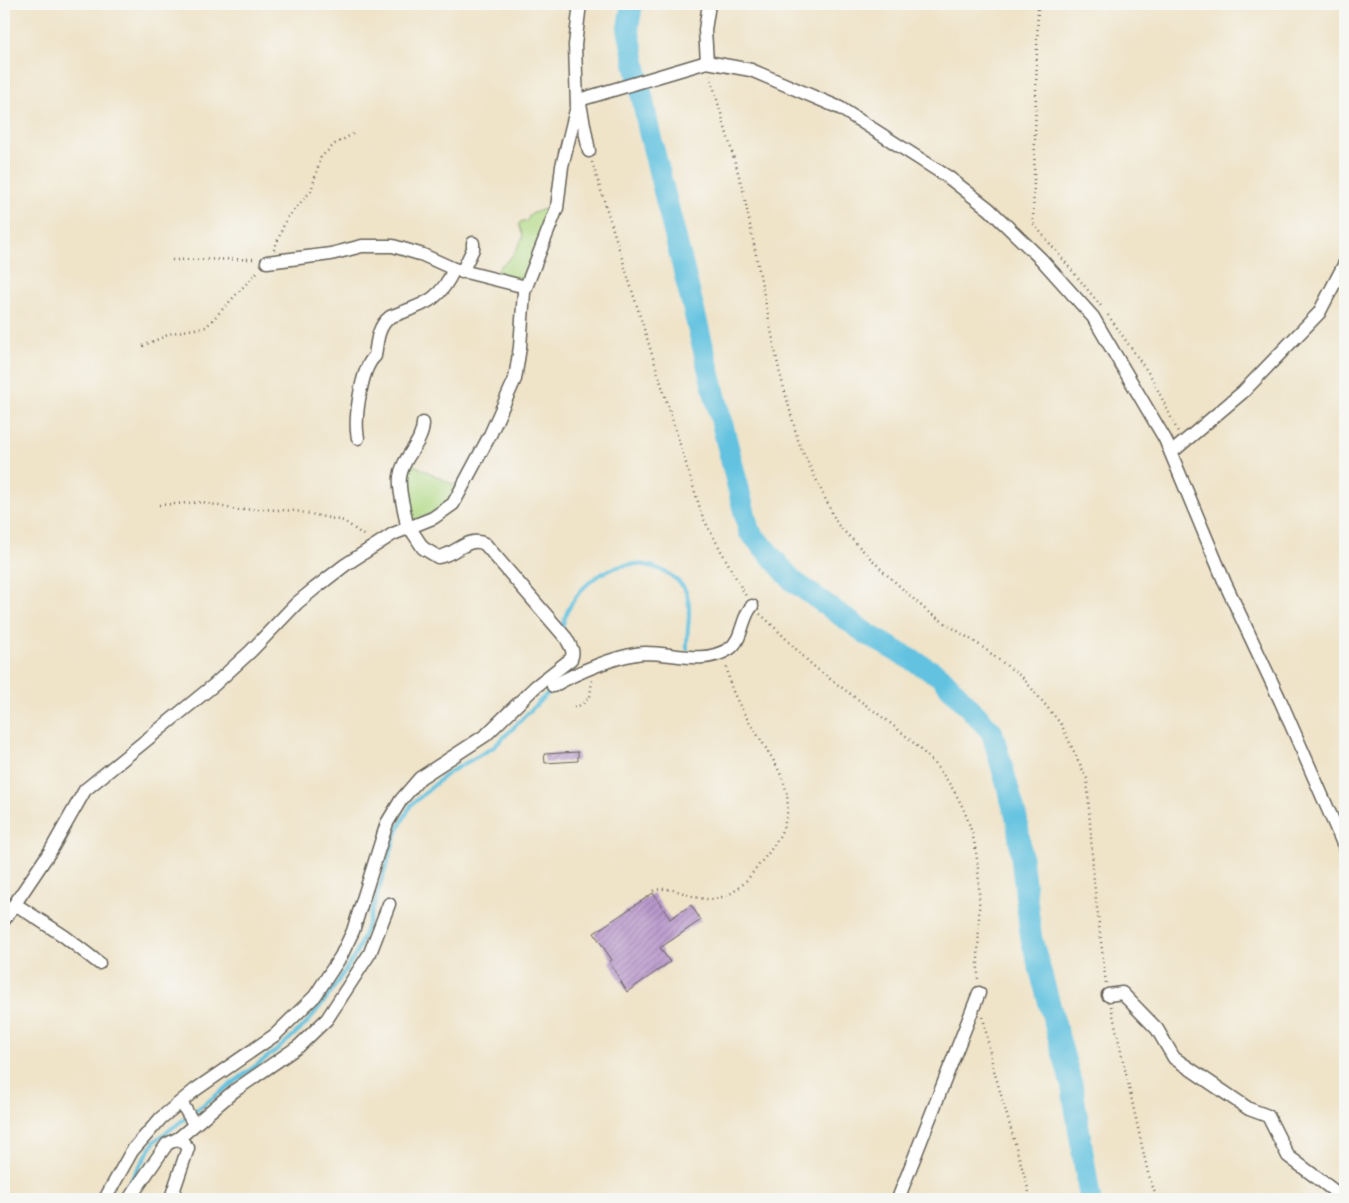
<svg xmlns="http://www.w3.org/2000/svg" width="1349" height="1203" font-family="Mynerve,sans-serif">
	<defs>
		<pattern id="building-hatch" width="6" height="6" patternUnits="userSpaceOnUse" patternTransform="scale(1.25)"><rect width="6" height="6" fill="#b999cc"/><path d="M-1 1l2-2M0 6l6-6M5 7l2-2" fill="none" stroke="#967ca5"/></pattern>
	</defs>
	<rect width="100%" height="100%" fill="#f6f6f2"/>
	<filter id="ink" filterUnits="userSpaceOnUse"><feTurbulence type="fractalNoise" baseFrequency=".02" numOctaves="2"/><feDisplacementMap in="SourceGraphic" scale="10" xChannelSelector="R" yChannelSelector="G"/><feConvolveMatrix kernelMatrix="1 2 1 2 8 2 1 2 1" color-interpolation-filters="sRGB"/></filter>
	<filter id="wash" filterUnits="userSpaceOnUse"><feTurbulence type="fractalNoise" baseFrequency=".0096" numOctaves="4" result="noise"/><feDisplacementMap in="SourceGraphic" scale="20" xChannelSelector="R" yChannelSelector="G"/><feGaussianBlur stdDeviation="1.12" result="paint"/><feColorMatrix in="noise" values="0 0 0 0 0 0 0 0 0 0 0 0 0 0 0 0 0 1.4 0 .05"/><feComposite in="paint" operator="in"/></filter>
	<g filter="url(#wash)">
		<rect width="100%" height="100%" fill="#efe3c8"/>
		<g fill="#b0d984" stroke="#667a50">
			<path d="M 554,206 L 524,280 L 496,274 C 498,265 505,264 510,258 C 515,253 520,243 523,236 L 519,225 L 520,222 L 527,221 L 530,214 Z"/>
			<path d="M 410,463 L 458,487 C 449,507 431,513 413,522 L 404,482 Z"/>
		</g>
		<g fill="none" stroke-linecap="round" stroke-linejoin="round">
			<g stroke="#62c2e0" stroke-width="4">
				<path d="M 562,628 C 571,582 625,547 667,573 C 675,578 683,584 686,592 C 693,609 686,631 687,649"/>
				<path d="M 119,1199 L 155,1141 L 278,1049 L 305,1025 L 327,998 L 356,954 L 366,930 L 398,829 L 411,805 L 448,773 L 494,747 L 547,694 L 561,688"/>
			</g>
			<path stroke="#62c2e0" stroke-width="22" d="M 632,4 L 628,28 L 649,131 L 749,531 L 793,581 L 867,634 L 940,676 L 992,732 L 1017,820 L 1031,937 L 1072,1086 L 1090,1199"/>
		</g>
		<g id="blocks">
			<g fill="url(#building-hatch)">
				<path d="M 578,752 L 578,761 L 545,763 L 544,754 Z"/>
				<path d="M 653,893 L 670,919 L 691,905 L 701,920 L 660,948 L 670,962 L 627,992 L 609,961 L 612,960 L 594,933 Z"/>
			</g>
		</g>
	</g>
	<g filter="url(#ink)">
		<use href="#blocks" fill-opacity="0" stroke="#666258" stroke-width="1"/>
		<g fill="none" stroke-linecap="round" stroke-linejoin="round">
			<g stroke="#666258" stroke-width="15">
				<g id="minor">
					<path d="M 707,62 L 705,30 L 709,4"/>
					<path d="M 579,100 L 707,62 L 751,70 L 840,108 L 948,177 L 989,209 L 1041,259 L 1093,317 L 1165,439 L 1225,583 L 1281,702 L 1345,848"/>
					<path d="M 580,104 L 589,151"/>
					<path d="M 267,262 L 331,254 L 362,246 L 393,246 L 423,255 L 454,269 L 526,287"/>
					<path d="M 462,272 L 473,249 L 473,243"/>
					<path d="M 358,438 C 354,420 361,368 375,356 C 377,341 378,326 390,317 C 423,304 439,303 454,269"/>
					<path d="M 1171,453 L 1243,392 L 1319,313 L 1345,263"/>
					<path d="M 407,528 C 406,512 398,493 400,477 C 402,457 423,444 423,423"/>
					<path d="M 553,686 C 576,673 619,654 646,653 C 674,653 703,665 729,649 C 743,640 741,618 752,606"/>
					<path d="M 15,904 L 64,936 L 99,963"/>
					<path d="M 4,920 L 51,850 L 85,790 L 214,685 L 251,651 L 297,603 L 314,589 L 345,565 L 393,534 L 433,518 L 453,504 L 458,495 L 490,435 L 515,379 L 520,347 L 524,292 L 557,208 L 562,166 L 577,106 L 575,45 L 580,4"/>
					<path d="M 1108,995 L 1122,993 L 1157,1029 L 1174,1058 L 1249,1109 L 1268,1116 L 1288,1156 L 1345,1199"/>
					<path d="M 181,1102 L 194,1124"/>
					<path d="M 172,1195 L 188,1148 L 179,1138"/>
					<path d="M 105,1199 L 132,1151 L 161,1118 L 195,1090 L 275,1035 L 315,996 L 341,956 L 353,931 L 387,823 L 401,800 L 420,778 L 486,735 L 535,687 L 571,659 C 575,651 570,646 566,638 L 485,544 C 468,535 456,555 438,557 L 423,548 L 410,528"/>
					<path d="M 129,1199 L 167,1144 L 179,1138 L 234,1091 L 299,1046 L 327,1019 L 370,953 L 389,904"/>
					<path d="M 898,1199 L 979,993"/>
				</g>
			</g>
			<g stroke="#666258" stroke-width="2.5" stroke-dasharray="1 4" stroke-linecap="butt">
				<path d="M 1038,4 L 1033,223 L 1101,306"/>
				<path d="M 710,75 L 743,190 L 779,370 L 799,444 L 838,525 L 885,573 L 928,612 L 981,646 L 1023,678 L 1061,724 L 1087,779 L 1094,882 L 1106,984"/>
				<path d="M 592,162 L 703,518 L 746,596"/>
				<path d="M 274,250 L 286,219 L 311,191 L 321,157 L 335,144 L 353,134"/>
				<path d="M 172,260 L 256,259"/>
				<path d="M 1108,315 L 1152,378 L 1178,432"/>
				<path d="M 143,346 L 172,333 L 206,327 L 259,270"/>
				<path d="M 159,505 L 203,502 L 236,510 L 262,509 L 296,511 L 344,521 L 366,537"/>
				<path d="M 760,614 C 780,631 797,652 817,669 C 882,720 957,756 975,846 C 983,889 977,937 978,982"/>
				<path d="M 574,707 L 581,705 L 590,697 L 592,680"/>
				<path d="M 653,891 C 677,882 695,906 722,897 C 740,892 750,876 761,862 C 824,791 759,755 732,689 C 729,681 728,672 726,663"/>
				<path d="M 1111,1006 L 1148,1173 L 1157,1199"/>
				<path d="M 983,1017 L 993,1067 L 1031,1199"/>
			</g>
			<use href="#minor" stroke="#fff" stroke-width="12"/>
		</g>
	</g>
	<rect width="1349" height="1203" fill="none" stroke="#f6f6f2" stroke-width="20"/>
</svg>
